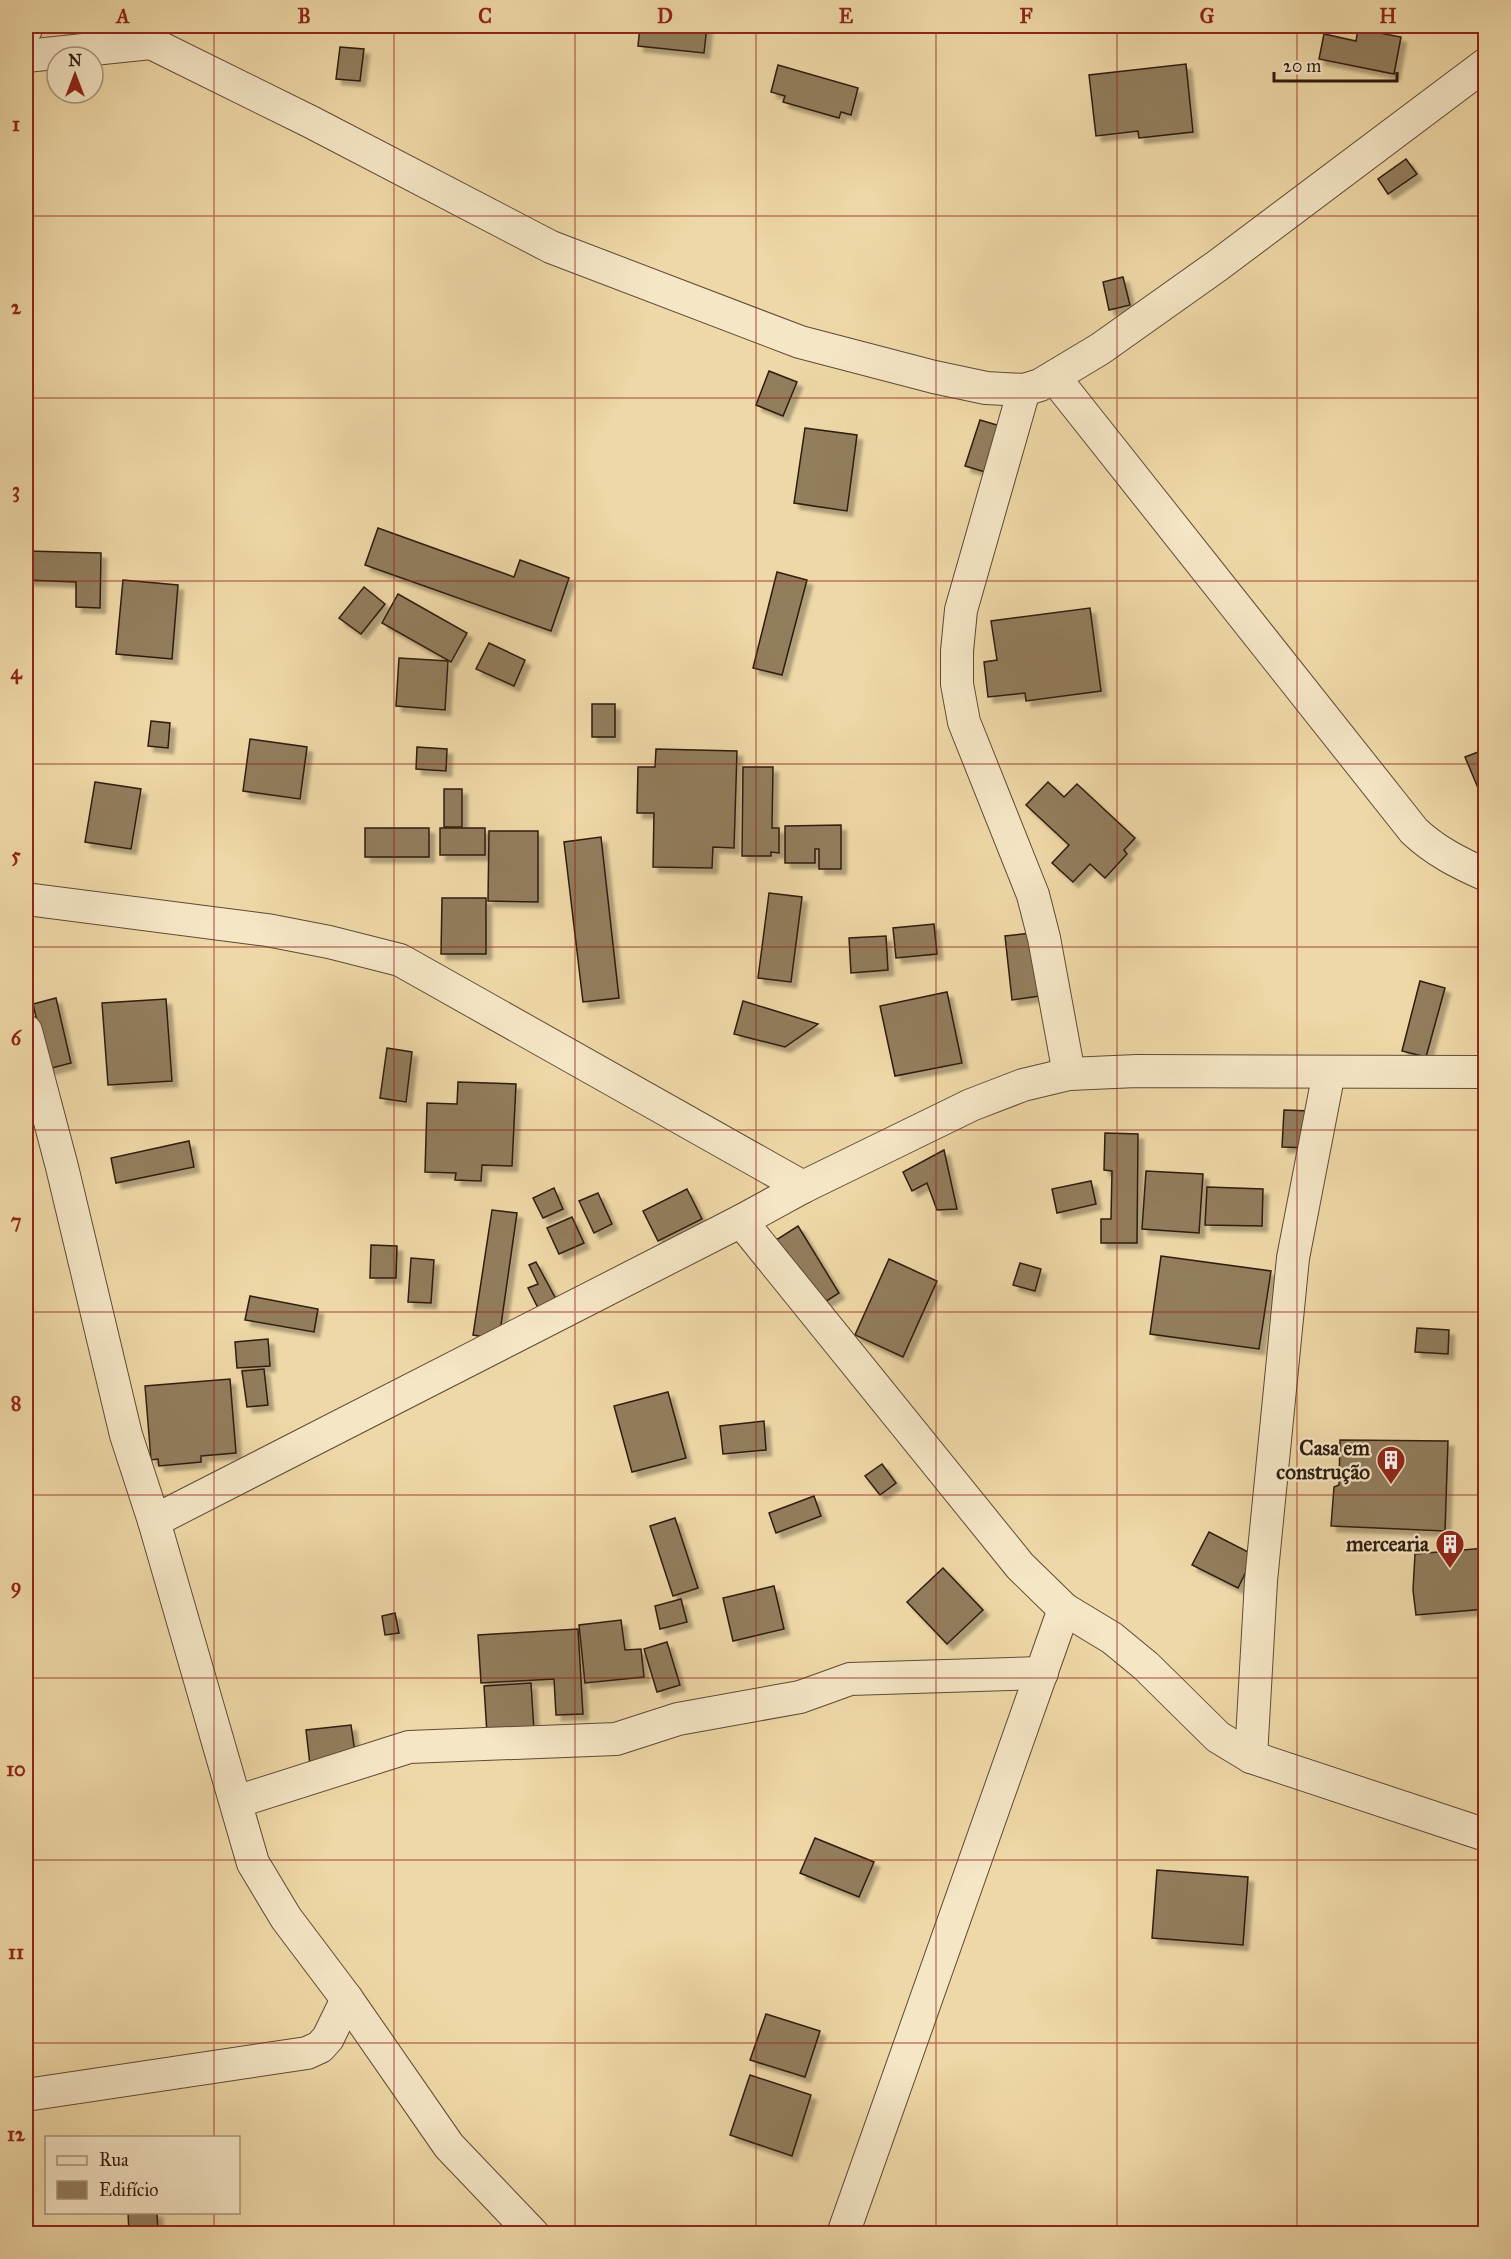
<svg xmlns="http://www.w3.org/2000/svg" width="1511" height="2259" font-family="'IM FELL Great Primer',serif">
	<defs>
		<filter id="shadow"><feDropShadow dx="5.5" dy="5.5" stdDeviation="1.5" flood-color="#0004"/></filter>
	</defs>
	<rect width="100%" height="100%" fill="#efd8a7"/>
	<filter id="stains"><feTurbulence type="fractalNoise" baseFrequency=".00333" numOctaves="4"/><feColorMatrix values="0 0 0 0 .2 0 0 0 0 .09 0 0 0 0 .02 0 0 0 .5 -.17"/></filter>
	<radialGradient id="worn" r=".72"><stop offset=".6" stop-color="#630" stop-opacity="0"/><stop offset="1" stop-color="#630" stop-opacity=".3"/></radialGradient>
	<g fill="#927d5d" stroke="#2e1b0d" stroke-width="1.5" filter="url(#shadow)">
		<path d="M 640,26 L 707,26 L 704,53 L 638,46 Z"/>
		<path d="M 1358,29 L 1401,37 L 1394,74 L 1319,59 L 1324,34 L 1356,41 Z"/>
		<path d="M 340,47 L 364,49 L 360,81 L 336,79 Z"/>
		<path d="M 1186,64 L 1193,132 L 1139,138 L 1138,131 L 1096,136 L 1089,75 Z"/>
		<path d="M 778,65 L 858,88 L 851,115 L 841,112 L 839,118 L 783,102 L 785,96 L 771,92 Z"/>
		<path d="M 1406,159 L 1417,174 L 1388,194 L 1378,179 Z"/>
		<path d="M 1123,277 L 1130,305 L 1109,310 L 1103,282 Z"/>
		<path d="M 769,371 L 797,382 L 783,416 L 756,405 Z"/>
		<path d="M 980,420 L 1007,428 L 992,474 L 965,466 Z"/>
		<path d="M 805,428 L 857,435 L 847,511 L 794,503 Z"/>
		<path d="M 378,528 L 514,577 L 520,560 L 569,578 L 551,631 L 365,565 Z"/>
		<path d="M 27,551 L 101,553 L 100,608 L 76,607 L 76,582 L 27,580 Z"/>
		<path d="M 777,572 L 807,580 L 782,675 L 753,668 Z"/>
		<path d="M 123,580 L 178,585 L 172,659 L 116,654 Z"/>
		<path d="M 364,587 L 385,604 L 361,634 L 339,618 Z"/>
		<path d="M 398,594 L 467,633 L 451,662 L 382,623 Z"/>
		<path d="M 1090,608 L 1101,691 L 1026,701 L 1025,693 L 988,697 L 984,662 L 997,660 L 991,621 Z"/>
		<path d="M 489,643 L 525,660 L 514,686 L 476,669 Z"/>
		<path d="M 399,658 L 448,661 L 445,710 L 396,706 Z"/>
		<rect x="592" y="704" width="23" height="33"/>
		<path d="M 151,721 L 170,723 L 168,748 L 148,746 Z"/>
		<path d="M 250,739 L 307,747 L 300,799 L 243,791 Z"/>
		<path d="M 417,747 L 447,749 L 446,771 L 416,769 Z"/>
		<path d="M 656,749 L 737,751 L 734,848 L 713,847 L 712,868 L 653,867 L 654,813 L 637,813 L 638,767 L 655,767 Z"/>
		<path d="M 1486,749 L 1486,807 L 1465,757 Z"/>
		<path d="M 743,767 L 773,767 L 772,828 L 779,828 L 779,853 L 771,852 L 771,856 L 742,856 Z"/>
		<path d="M 95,782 L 141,789 L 131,849 L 85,842 Z"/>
		<path d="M 1048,782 L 1064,797 L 1077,784 L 1135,838 L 1124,850 L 1127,854 L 1105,878 L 1090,864 L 1073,882 L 1052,863 L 1069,845 L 1026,805 Z"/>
		<rect x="444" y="789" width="18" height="38"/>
		<path d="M 841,825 L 841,869 L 819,869 L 819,849 L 815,849 L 815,863 L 785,863 L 785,826 Z"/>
		<rect x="365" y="828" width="64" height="29"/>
		<rect x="440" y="828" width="45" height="27"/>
		<path d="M 489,831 L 538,831 L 538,902 L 488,901 Z"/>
		<path d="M 601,837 L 619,998 L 583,1002 L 564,842 Z"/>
		<path d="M 769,893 L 802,897 L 791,982 L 758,978 Z"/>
		<path d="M 442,898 L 486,898 L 486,954 L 441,954 Z"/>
		<path d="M 934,924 L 937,954 L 896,958 L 893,928 Z"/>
		<path d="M 1040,932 L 1047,995 L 1012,1000 L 1005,936 Z"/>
		<path d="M 886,936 L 888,970 L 851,973 L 849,938 Z"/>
		<path d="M 1420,981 L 1445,988 L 1426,1057 L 1402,1051 Z"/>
		<path d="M 947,992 L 962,1063 L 895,1076 L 880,1006 Z"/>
		<path d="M 56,998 L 71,1063 L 48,1069 L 33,1004 Z"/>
		<path d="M 166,999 L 172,1081 L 108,1085 L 102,1003 Z"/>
		<path d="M 743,1001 L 818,1024 L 785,1047 L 734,1034 Z"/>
		<path d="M 387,1048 L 412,1052 L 406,1102 L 380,1098 Z"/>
		<path d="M 458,1082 L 516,1084 L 512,1166 L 482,1165 L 481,1181 L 455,1180 L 456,1173 L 425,1172 L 427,1103 L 457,1104 Z"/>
		<path d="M 1284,1110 L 1311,1111 L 1310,1148 L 1282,1147 Z"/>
		<path d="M 1105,1133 L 1138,1134 L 1137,1243 L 1101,1243 L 1101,1219 L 1111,1219 L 1112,1171 L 1104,1170 Z"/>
		<path d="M 189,1141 L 194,1167 L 116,1183 L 111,1158 Z"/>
		<path d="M 944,1150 L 957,1209 L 937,1210 L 927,1183 L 912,1191 L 903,1172 Z"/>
		<path d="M 1146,1171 L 1203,1174 L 1199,1233 L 1142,1229 Z"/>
		<path d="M 1091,1181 L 1096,1204 L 1057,1213 L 1052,1189 Z"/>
		<path d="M 1207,1187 L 1263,1189 L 1262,1226 L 1205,1225 Z"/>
		<path d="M 554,1188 L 563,1209 L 543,1218 L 533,1198 Z"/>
		<path d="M 687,1189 L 702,1219 L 658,1241 L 643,1211 Z"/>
		<path d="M 598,1193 L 612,1224 L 594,1233 L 579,1201 Z"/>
		<path d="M 492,1210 L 517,1213 L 499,1339 L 473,1335 Z"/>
		<path d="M 572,1217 L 584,1243 L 559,1254 L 547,1228 Z"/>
		<path d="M 798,1226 L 839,1293 L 814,1309 L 773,1242 Z"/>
		<path d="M 371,1245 L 397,1246 L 396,1278 L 370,1278 Z"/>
		<path d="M 1161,1256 L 1271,1271 L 1259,1349 L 1150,1334 Z"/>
		<path d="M 411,1258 L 434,1260 L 431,1303 L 408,1302 Z"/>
		<path d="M 889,1259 L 937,1281 L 903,1357 L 855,1335 Z"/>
		<path d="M 536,1262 L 557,1301 L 539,1310 L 528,1288 L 538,1284 L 529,1265 Z"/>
		<path d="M 1020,1263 L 1041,1269 L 1035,1291 L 1013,1285 Z"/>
		<path d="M 250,1296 L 318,1309 L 314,1332 L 245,1320 Z"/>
		<path d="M 1417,1328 L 1449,1330 L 1448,1354 L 1415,1352 Z"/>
		<path d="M 268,1339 L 270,1366 L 237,1368 L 235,1342 Z"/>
		<path d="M 264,1369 L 268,1405 L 247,1407 L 242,1371 Z"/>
		<path d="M 230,1379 L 236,1453 L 201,1456 L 201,1462 L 159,1466 L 158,1459 L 151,1460 L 145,1386 Z"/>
		<path d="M 668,1392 L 686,1458 L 632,1472 L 614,1406 Z"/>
		<path d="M 764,1421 L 766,1450 L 723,1454 L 720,1426 Z"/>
		<path d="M 1340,1440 L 1448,1441 L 1445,1531 L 1331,1526 L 1334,1487 L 1339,1485 Z"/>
		<path d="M 882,1464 L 896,1483 L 880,1495 L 865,1476 Z"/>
		<path d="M 814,1496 L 821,1516 L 776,1533 L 769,1513 Z"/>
		<path d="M 675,1518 L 698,1588 L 673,1596 L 650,1526 Z"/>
		<path d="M 1209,1532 L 1254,1555 L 1238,1588 L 1192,1565 Z"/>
		<path d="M 1486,1548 L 1486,1609 L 1416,1615 L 1413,1590 L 1415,1554 Z"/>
		<path d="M 943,1568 L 983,1610 L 947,1644 L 907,1602 Z"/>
		<path d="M 774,1586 L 784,1629 L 733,1641 L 723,1598 Z"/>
		<path d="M 681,1599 L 687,1622 L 660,1629 L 655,1606 Z"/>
		<path d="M 395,1613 L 399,1633 L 385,1635 L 382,1616 Z"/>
		<path d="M 621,1620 L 625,1650 L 641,1649 L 644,1677 L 585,1683 L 579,1625 Z"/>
		<path d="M 578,1629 L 583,1714 L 556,1715 L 554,1679 L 481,1683 L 478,1635 Z"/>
		<path d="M 667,1642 L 680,1685 L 657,1692 L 644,1649 Z"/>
		<path d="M 531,1683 L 534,1731 L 487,1734 L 484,1686 Z"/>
		<path d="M 351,1725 L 356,1760 L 310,1765 L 306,1730 Z"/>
		<path d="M 815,1838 L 874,1862 L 859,1897 L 800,1873 Z"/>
		<path d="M 1157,1870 L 1248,1877 L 1243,1945 L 1152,1938 Z"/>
		<path d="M 766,2014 L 820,2031 L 805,2077 L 750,2060 Z"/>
		<path d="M 750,2075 L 811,2095 L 792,2156 L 730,2135 Z"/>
		<path d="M 128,2212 L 157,2212 L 158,2234 L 129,2234 Z"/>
	</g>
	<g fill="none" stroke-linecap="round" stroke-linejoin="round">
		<g stroke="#5e4a34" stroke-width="34">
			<g id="minor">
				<path d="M 26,29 L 27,26"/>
				<path d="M 26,56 L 151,43 L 311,122 L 551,247 L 800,342 L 934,377 L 986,388 L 1024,390 L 1040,385 L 1100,349 L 1217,266 L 1486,64"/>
				<path d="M 1054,377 L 1414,831 C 1435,851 1459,863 1486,875"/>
				<path d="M 1024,390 L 961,610 L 957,651 L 957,684 L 964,722 L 1033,895 L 1044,938 L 1069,1074"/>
				<path d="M 26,899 L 267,930 L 329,942 L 400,960 L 803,1187"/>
				<path d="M 26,1031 L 62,1167 L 126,1435 L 154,1521 L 253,1863 L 286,1918 L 347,1999 L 449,2146 L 533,2234"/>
				<path d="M 741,1221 L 1020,1566 L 1064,1609 L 1112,1638 L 1146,1666 L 1218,1737 L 1251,1757 L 1486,1835"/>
				<path d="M 154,1521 L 741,1221 L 803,1187 L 971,1105 L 1023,1085 L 1069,1074 L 1137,1071 L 1486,1072"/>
				<path d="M 1251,1757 L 1261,1581 L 1293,1258 L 1329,1072"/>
				<path d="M 236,1802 L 409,1747 L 616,1739 L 678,1719 L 800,1697 L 850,1679 L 1042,1673"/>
				<path d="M 26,2095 L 307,2053 L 320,2047 L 328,2038 L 347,1999"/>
				<path d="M 843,2234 L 1064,1609"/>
			</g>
		</g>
		<use href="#minor" stroke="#f5e6c6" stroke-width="32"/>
	</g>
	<path fill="none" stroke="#8f2418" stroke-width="1.5" stroke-opacity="0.55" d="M 214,26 L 214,2138M 394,26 L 394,2234M 575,26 L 575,2234M 756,26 L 756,2234M 936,26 L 936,2234M 1117,26 L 1117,2234M 1297,26 L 1297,2234M 26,216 L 1486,216M 26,398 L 1486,398M 26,581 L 1486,581M 26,764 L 1486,764M 26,947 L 1486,947M 26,1130 L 1486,1130M 26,1312 L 1486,1312M 26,1495 L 1486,1495M 26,1678 L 1486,1678M 26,1860 L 1486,1860M 26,2043 L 1486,2043M 214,2212 L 214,2234"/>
	<defs>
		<g id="building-pin" transform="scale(1.5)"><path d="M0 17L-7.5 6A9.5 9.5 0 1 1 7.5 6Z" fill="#8f2418" stroke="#f5e6c6"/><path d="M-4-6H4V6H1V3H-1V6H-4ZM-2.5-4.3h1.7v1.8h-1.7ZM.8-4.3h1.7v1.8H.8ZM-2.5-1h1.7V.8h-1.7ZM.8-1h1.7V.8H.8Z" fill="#fff"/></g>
	</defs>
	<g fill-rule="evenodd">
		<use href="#building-pin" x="1391" y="1460"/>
		<use href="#building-pin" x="1450" y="1544"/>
	</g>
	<g text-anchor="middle" stroke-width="4.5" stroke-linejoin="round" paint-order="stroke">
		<g font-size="21" font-weight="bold" fill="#2e1b0d" stroke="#f5e6c6" text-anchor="end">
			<text x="1370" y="1455">Casa em<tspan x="1370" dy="24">construção</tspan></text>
			<text x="1429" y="1551">mercearia</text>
		</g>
	</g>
	<rect width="1511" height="2259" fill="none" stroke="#efd8a7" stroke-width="66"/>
	<rect x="45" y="2136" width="195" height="78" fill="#f5e6c6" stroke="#a5957c" stroke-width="1.5"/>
	<rect x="57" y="2156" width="30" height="9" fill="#f5e6c6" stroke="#a5957c" stroke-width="1.5"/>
	<text x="99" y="2166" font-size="18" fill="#2e1b0d">Rua</text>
	<rect x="57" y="2181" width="30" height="18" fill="#927d5d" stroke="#a5957c" stroke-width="1.5"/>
	<text x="99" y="2196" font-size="18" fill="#2e1b0d">Edifício</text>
	<g transform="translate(75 75)"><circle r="28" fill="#f5e6c6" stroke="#a5957c" stroke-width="1.5"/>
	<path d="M0-4.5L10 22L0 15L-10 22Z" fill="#8f2418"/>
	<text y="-9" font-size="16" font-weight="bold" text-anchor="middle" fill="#2e1b0d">N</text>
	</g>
	<path d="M1274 72v9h123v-9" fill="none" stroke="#2e1b0d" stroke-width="3"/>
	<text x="1283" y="72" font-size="18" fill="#2e1b0d" stroke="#f5e6c6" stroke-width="4.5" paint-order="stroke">20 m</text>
	<rect x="33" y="33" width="1445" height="2193" fill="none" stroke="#8f2418" stroke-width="2"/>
	<g font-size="20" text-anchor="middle" font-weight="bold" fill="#8f2418">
		<text x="123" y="23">A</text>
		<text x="304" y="23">B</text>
		<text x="485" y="23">C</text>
		<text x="665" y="23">D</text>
		<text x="846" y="23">E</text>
		<text x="1026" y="23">F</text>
		<text x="1207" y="23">G</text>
		<text x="1388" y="23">H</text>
		<text x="16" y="131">1</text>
		<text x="16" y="314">2</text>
		<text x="16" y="497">3</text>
		<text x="16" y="679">4</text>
		<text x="16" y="862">5</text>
		<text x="16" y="1045">6</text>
		<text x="16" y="1228">7</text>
		<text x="16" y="1410">8</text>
		<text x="16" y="1593">9</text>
		<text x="16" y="1776">10</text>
		<text x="16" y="1959">11</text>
		<text x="16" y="2141">12</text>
	</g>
	<rect width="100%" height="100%" filter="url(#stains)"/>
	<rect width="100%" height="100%" fill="url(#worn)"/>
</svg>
